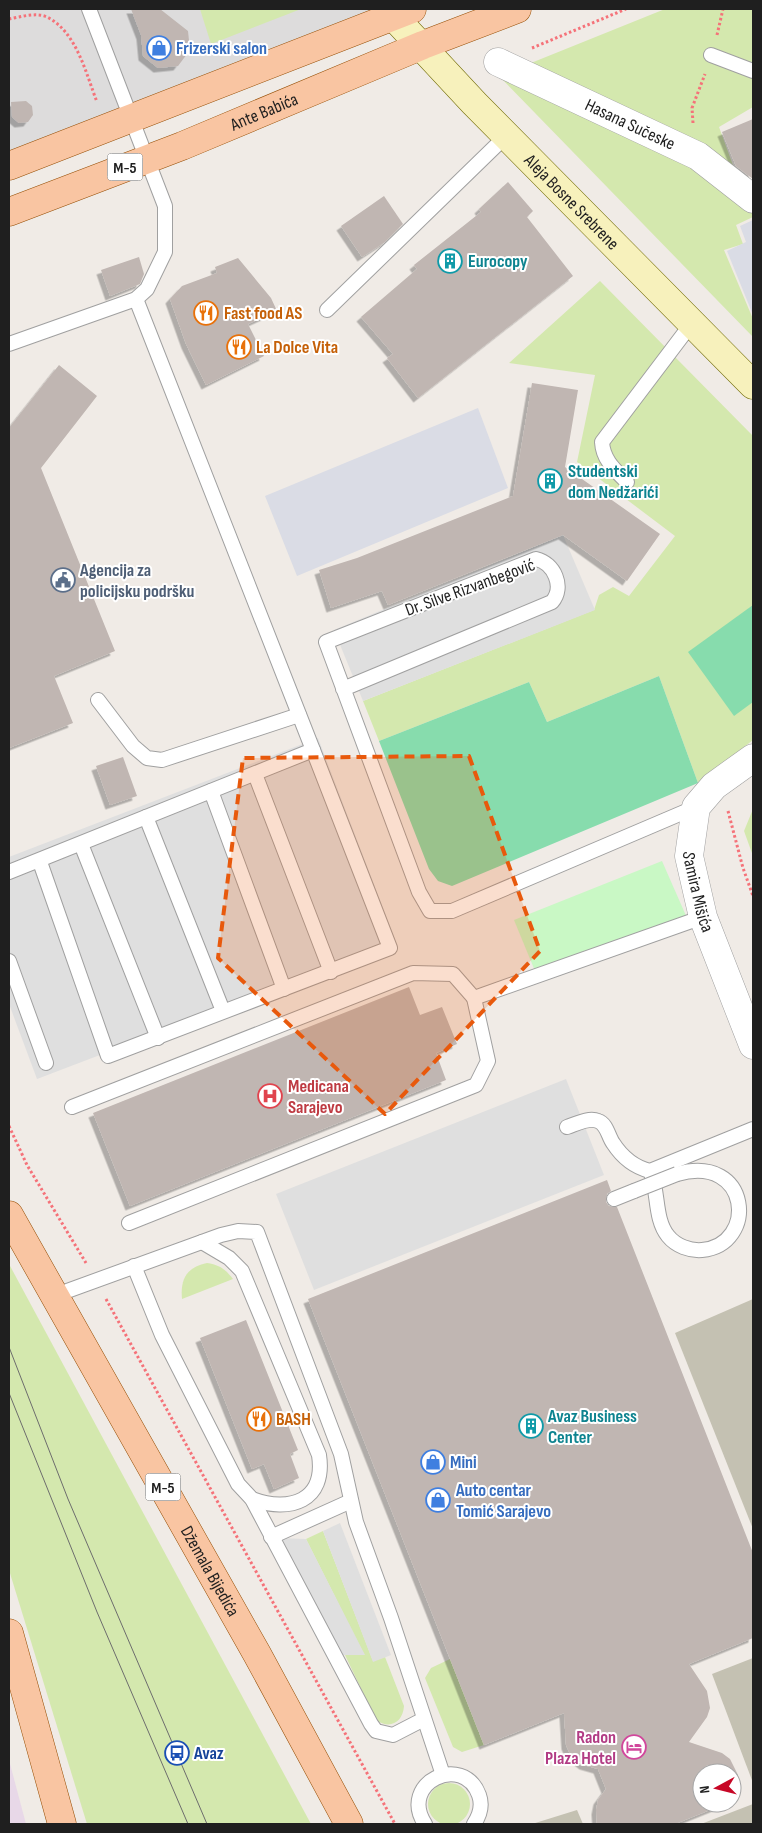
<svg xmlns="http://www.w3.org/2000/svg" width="762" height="1833" font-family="'Sofia Sans Condensed',sans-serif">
	<defs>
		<filter id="shadow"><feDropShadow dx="-4.5" dy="4.5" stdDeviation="0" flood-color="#0004"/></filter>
	</defs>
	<rect width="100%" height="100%" fill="#f0ebe6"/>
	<path fill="#dddcdc" d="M 9,9 L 409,9 L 9,167 Z"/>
	<path fill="#e8d8e8" d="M 9,1760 L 26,1824 L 9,1824 Z"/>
	<g fill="#c4c1b2">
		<path d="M 753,1299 L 753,1529 L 675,1333 Z"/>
		<path d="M 753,1658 L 753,1783 L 712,1674 Z"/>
		<path d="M 753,1804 L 753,1824 L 701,1824 Z"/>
		<path d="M 577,1810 L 583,1824 L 532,1824 Z"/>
	</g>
	<g fill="#d4e8ae">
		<path d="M 200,9 L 301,9 L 211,44 Z"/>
		<path d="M 665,9 L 753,9 L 753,107 L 719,127 L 738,179 L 753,202 L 753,217 L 736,225 L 743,244 L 724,250 L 753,319 L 753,337 L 499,76 Z"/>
		<path d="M 600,281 L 753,436 L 753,740 L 698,783 L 659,676 L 547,722 L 529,682 L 379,741 L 363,701 L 594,610 L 599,595 L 613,587 L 629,596 L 675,536 L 577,462 L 595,375 L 509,363 Z"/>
		<path d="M 753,809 L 753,856 L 744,831 Z"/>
		<path d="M 207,1263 C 220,1265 225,1269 233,1279 L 182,1299 C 180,1279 187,1267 207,1263 Z"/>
		<path d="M 9,1264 L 311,1824 L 87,1824 L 9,1570 Z"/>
		<path d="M 323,1531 L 373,1661 L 385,1657 L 404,1706 C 403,1722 390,1730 376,1720 L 345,1655 L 364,1655 L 306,1539 Z"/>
		<path d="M 450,1659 L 484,1745 L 462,1752 L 453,1747 L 425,1678 L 431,1668 Z"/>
		<circle cx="449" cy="1804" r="21"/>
	</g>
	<path fill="#c9f8c5" d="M 662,861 L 687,918 L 535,971 L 514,920 Z"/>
	<g fill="#87dcad">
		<path d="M 753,605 L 753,702 L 734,716 L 688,652 Z"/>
		<path d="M 659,676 L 698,783 L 452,886 L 438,881 L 429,869 L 379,741 L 529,682 L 547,722 Z"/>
	</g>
	<g fill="#dfdfdf">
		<path d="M 563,535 L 595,610 L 363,701 L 334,630 Z"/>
		<path d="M 318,738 L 396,942 L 37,1079 L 9,1004 L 9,857 Z"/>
		<path d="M 566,1079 L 604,1175 L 314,1290 L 276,1194 Z"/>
		<path d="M 340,1523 L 391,1655 L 373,1662 L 323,1531 Z"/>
		<path d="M 279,1538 L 306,1539 L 365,1655 L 340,1655 Z"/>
	</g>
	<g fill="#dadce5">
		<path d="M 753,220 L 753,315 L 727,251 L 746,242 L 740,226 Z"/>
		<path d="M 478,408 L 508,488 L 297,576 L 265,496 Z"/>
	</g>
	<g fill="#c0b6b2" filter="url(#shadow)">
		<path d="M 131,9 L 160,9 L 188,31 L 190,50 L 178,66 L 158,68 L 143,56 L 141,35 Z"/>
		<path d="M 26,101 L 32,106 L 33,115 L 28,122 L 19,123 L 12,117 L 11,102 Z"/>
		<path d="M 753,119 L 753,179 L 736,166 L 722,132 Z"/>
		<path d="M 508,182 L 533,211 L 527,217 L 573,276 L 418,398 L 387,358 L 393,354 L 361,317 L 417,269 L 414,265 L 481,212 L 479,209 Z"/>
		<path d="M 384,196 L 403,224 L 385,242 L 362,257 L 341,226 Z"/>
		<path d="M 139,257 L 144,274 L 140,284 L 110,296 L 101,270 Z"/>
		<path d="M 238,258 L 271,298 L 277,311 L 248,324 L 264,356 L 206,385 L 186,344 L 170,299 L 182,286 L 217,273 L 215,267 Z"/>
		<path d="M 59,365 L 97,396 L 41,468 L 115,651 L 54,676 L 73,723 L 9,748 L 9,428 Z"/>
		<path d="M 532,383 L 578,390 L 565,467 L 660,534 L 627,581 L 563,535 L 388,605 L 382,591 L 331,608 L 319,570 L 357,558 L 513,496 Z"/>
		<path d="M 123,757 L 137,796 L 110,805 L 96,766 Z"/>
		<path d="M 409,987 L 420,1015 L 442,1007 L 457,1044 L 436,1053 L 446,1080 L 130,1206 L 93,1113 Z"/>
		<path d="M 607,1180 L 611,1191 L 607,1194 L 606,1202 L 609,1206 L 617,1207 L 753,1553 L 753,1638 L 689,1664 L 707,1691 L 710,1708 L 707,1717 L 689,1742 L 722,1753 L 730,1759 L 738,1775 L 737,1794 L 732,1798 L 732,1773 L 702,1773 L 702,1803 L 727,1803 L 675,1824 L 597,1824 L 596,1810 L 598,1800 L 606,1789 L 598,1769 L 584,1765 L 570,1754 L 566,1745 L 564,1713 L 484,1745 L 308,1299 Z"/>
		<path d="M 246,1320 L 298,1450 L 290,1454 L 299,1478 L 274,1489 L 264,1464 L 252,1469 L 200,1338 Z"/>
	</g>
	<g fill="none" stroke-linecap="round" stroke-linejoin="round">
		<g stroke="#a0a0a0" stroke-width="16">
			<g id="lane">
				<path d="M 711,55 L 753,71"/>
				<path d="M 136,299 L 313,750"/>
				<path d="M 327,310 L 506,136"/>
				<path d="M 9,344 L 136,299 L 147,289 L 165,252 L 165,206 L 89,9"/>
				<path d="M 627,482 C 615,470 603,460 602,442 L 692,323"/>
				<path d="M 343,689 L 552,602 C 565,587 554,563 536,559 L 326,642 L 419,892 L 430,911 L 452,911 L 696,807"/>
				<path d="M 98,700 L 133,746 L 147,758 L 162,760 L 299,715"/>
				<path d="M 255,774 L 331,972"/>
				<path d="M 211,791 L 284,989"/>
				<path d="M 146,817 L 223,1011"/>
				<path d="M 81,844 L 158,1038"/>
				<path d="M 9,872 L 313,750 L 390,948 L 108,1056 L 40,862"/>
				<path d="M 9,961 L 46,1063"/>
				<path d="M 72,1107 L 413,973 L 453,974 L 474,998"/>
				<path d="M 567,1127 C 576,1124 589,1117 598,1121 C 607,1124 608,1136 613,1143 C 622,1157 634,1167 650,1171 L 753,1129"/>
				<path d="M 650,1171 C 659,1191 654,1219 668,1236 C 676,1246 690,1251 702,1250 C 758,1245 751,1153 677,1174"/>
				<path d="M 614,1199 L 634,1191"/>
				<path d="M 129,1223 L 476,1085 L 488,1061 L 474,998 L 703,917"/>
				<path d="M 202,1242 L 229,1258 L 242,1271 L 319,1455 C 326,1501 290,1513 252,1499"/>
				<path d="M 134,1266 L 162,1335 L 238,1484 L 252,1499 L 371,1724 L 376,1731 L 393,1735 L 424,1719"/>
				<path d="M 56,1295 L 221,1235 L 238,1231 L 257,1232 L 341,1454 L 356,1522 L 391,1618 L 443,1775"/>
				<path d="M 271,1537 L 351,1501"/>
				<path d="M 425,1824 C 398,1783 463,1752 479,1795 C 483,1806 480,1815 474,1824"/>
			</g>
		</g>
		<g stroke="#a0a0a0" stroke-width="29">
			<g id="street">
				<path id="s1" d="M 498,62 L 698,156 L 753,199"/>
				<path id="s2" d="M 753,758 L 714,786 L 696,807 L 689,856 L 703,917 L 753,1045"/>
			</g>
		</g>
		<g stroke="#746e09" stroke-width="29">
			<g id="secondary">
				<path id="s3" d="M 393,16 L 474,103 L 753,385"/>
			</g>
		</g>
		<g stroke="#954e05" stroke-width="29">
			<g id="primary">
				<path d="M 9,166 L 412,9"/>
				<path id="s4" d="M 9,212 L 182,146 L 423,45 L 517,9"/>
				<path id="s5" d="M 9,1215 L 257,1654 L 349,1824"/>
				<path d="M 9,1633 L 62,1824"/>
			</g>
		</g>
		<g stroke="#f57279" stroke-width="3" stroke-dasharray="2.5 2.5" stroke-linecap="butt">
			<path d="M 9,19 C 20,17 36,12 47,17 C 77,32 86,74 97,102"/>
			<path d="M 717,35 L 723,9"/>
			<path d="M 532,48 L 626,9"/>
			<path d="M 693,123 L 692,108 L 705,74"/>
			<path d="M 728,811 L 743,868 L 753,896"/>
			<path d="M 9,1126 L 27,1165 L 86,1263"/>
			<path d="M 106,1299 L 395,1824"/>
		</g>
		<use href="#lane" stroke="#fff" stroke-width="14"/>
		<use href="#street" stroke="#fff" stroke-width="28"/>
		<use href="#secondary" stroke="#f7f1bc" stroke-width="28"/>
		<use href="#primary" stroke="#f9c5a2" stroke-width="28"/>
		<g stroke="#6d6d6d" stroke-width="1">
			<path d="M 9,1347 L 68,1499 L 207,1824"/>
			<path d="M 9,1393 L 97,1612 L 188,1824"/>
		</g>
		<g stroke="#a0a0a0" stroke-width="16" stroke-linecap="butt">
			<path id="lane-bridge" d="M 634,1191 L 677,1174"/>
		</g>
		<use href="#lane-bridge" stroke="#fff" stroke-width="14"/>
	</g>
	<path fill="#e8590c" fill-opacity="0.2" stroke="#e8590c" stroke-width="4" stroke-dasharray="10 6" stroke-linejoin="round" d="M 469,756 L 540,951 L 385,1114 L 218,958 L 243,758 Z"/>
	<defs>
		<g id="shop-ring" transform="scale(1.25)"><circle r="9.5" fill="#fff" stroke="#3f7fe0" stroke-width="1.5"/><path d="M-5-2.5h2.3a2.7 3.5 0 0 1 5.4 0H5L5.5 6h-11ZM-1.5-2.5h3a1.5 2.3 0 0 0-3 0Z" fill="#3f7fe0"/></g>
		<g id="building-ring" transform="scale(1.25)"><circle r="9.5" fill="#fff" stroke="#0f9aa8" stroke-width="1.5"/><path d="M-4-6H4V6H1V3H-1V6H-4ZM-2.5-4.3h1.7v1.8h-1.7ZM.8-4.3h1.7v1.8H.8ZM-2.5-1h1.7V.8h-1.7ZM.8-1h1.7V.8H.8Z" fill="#0f9aa8"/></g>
		<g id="restaurant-ring" transform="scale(1.25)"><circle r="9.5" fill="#fff" stroke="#e8710a" stroke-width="1.5"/><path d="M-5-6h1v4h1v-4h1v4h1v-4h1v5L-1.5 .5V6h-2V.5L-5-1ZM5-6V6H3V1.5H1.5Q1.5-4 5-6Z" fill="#e8710a"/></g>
		<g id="civic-ring" transform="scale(1.25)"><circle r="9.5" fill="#fff" stroke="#5c6f8a" stroke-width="1.5"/><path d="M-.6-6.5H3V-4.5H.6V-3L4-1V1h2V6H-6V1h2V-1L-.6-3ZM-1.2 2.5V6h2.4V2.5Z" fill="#5c6f8a"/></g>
		<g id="hospital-ring" transform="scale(1.25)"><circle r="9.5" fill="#fff" stroke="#e0444e" stroke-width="1.5"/><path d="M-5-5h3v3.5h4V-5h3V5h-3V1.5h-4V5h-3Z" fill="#e0444e"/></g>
		<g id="hotel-ring" transform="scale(1.25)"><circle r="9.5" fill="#fff" stroke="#d1479c" stroke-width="1.5"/><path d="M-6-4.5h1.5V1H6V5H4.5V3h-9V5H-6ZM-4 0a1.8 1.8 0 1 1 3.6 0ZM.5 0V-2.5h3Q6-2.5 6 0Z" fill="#d1479c"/></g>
		<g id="bus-ring" transform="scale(1.25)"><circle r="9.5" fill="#fff" stroke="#1a4fb4" stroke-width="1.5"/><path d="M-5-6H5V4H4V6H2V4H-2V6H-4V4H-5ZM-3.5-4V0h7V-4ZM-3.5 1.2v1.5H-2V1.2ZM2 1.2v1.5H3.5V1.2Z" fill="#1a4fb4"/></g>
	</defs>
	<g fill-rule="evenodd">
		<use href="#shop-ring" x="159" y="48"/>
		<use href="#building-ring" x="450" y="261"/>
		<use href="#restaurant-ring" x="206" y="313"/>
		<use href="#restaurant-ring" x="239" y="347"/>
		<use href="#building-ring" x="550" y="481"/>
		<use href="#civic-ring" x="63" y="580"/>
		<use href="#hospital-ring" x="270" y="1096"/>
		<use href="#restaurant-ring" x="259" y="1419"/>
		<use href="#building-ring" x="531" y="1426"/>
		<use href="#shop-ring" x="433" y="1462"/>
		<use href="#shop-ring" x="438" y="1500"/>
		<use href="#hotel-ring" x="634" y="1747"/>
		<use href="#bus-ring" x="177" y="1753"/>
	</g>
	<g text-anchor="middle" stroke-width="4" stroke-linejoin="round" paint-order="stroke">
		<g fill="#fff" stroke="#626262" stroke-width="1">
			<rect x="107.5" y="153.5" width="35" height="27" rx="4"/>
			<rect x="145.5" y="1473.5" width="35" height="27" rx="4"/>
		</g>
		<g font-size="16" font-weight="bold" fill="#1f1f1f">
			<text x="125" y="173">M-5</text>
			<text x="163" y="1493">M-5</text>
		</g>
		<g font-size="18" font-weight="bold" fill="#366cbe" stroke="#fff" text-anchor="start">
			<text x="176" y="54">Frizerski salon</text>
			<text x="450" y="1468">Mini</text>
			<text x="456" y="1496">Auto centar<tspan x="456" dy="21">Tomić Sarajevo</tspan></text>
		</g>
		<g font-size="18" fill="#1f1f1f" stroke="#fff">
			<text dy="6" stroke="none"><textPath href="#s4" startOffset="274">Ante Babića</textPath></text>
			<text dy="6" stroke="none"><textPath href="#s1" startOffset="146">Hasana Sučeske</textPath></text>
			<text dy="6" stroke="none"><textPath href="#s3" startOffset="258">Aleja Bosne Srebrene</textPath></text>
			<text transform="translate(470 587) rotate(-20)" y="6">Dr. Silve Rizvanbegović</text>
			<text dy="6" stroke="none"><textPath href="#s2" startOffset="162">Samira Mišića</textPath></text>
			<text dy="6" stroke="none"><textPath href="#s5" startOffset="409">Džemala Bijedića</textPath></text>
		</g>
		<g font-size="18" font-weight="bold" fill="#0d838f" stroke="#fff" text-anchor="start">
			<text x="468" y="267">Eurocopy</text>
			<text x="568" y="477">Studentski<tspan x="568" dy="21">dom Nedžarići</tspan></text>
			<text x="548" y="1422">Avaz Business<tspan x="548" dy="21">Center</tspan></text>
		</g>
		<g font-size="18" font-weight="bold" fill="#c56008" stroke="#fff" text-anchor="start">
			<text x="224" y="319">Fast food AS</text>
			<text x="256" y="353">La Dolce Vita</text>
			<text x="276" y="1425">BASH</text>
		</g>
		<g font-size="18" font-weight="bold" fill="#4e5e75" stroke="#fff" text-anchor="start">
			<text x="80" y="576">Agencija za<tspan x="80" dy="21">policijsku podršku</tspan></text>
		</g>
		<g font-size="18" font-weight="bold" fill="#be3a42" stroke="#fff" text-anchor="start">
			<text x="288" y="1092">Medicana<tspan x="288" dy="21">Sarajevo</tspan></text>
		</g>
		<g font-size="18" font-weight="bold" fill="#b23c85" stroke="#fff" text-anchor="end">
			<text x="616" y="1743">Radon<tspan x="616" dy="21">Plaza Hotel</tspan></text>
		</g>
		<g font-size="18" font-weight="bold" fill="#164399" stroke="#fff" text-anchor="start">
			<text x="194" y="1759">Avaz</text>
		</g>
	</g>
	<rect width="762" height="1833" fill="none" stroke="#1f1f1f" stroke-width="20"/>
	<g transform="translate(717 1788) rotate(263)"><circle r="24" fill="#ffffff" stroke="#a5a5a5"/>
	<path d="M0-4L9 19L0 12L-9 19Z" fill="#c70726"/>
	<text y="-8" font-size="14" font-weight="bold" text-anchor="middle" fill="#1f1f1f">N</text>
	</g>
</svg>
